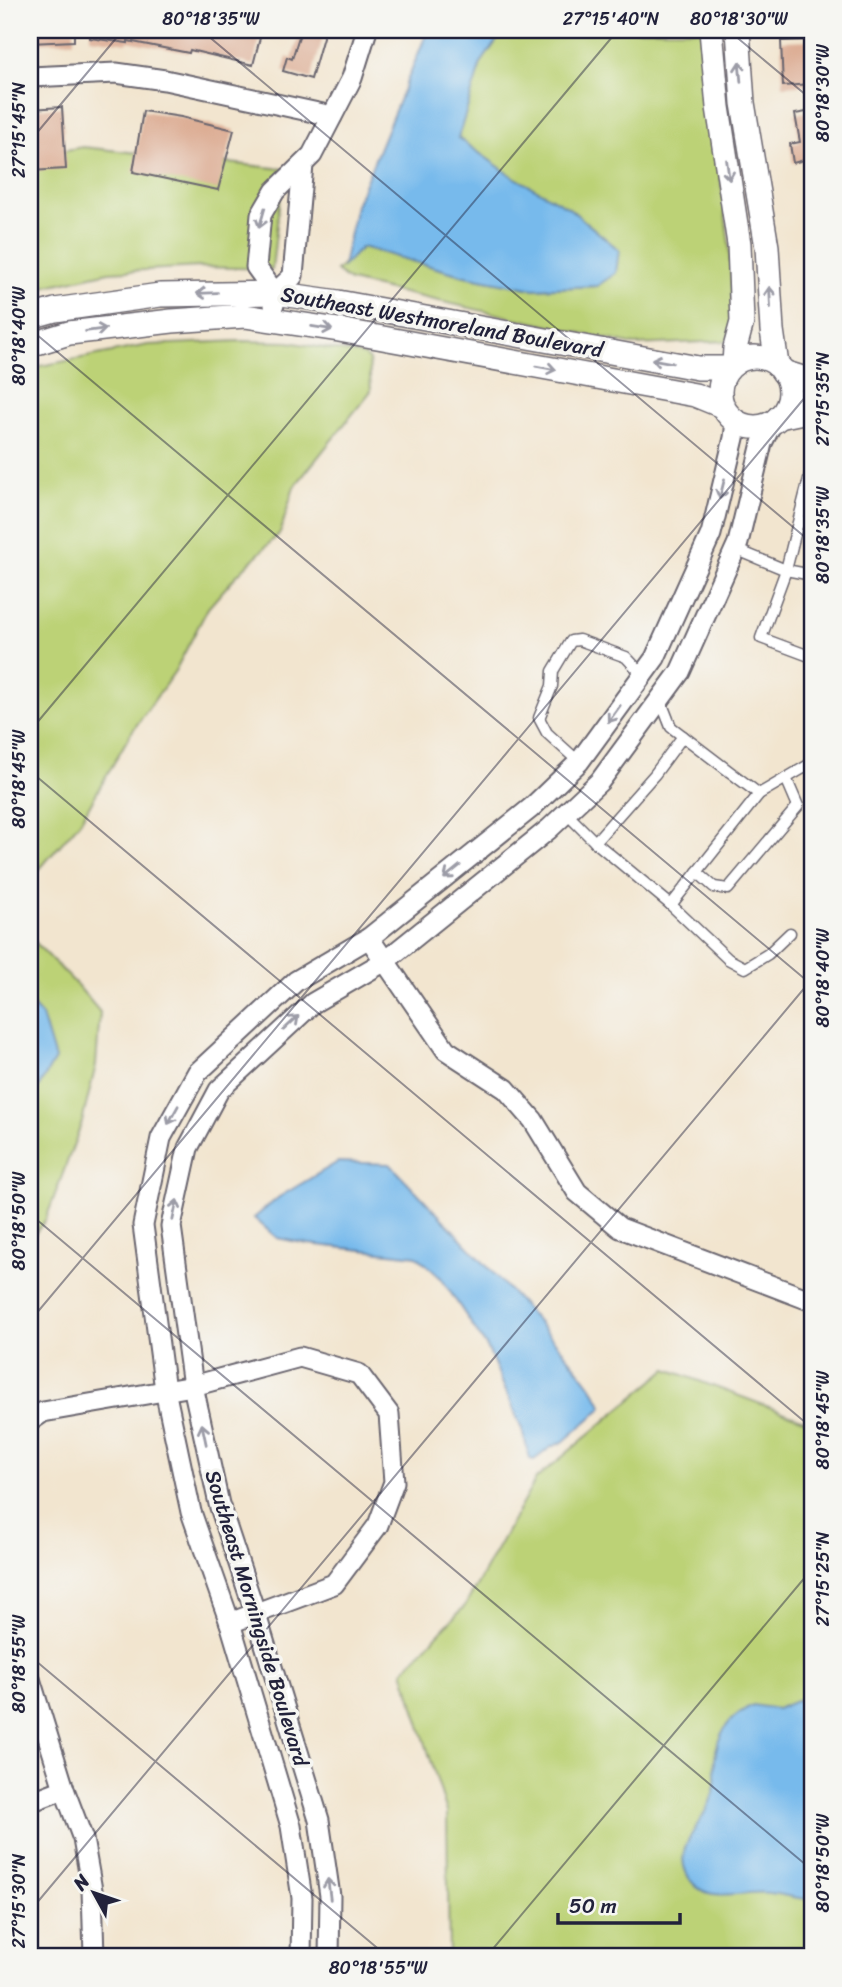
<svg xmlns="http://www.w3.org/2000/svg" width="842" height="1987" font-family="Sriracha,sans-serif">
	<rect width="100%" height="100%" fill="#f6f6f2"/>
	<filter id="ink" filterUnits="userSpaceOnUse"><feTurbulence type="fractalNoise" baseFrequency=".0143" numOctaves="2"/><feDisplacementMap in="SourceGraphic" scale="14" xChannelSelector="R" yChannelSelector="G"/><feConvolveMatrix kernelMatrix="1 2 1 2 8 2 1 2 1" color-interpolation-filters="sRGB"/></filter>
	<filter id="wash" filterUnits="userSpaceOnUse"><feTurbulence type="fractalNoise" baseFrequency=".00686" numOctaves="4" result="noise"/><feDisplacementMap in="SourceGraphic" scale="28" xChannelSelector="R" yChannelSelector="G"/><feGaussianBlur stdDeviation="1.57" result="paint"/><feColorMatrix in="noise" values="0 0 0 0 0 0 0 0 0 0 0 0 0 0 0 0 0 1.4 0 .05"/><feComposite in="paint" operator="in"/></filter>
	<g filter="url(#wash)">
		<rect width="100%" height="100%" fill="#f2e5cf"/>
		<g fill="#bcd276" stroke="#6f7a58" stroke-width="2">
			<path d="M 504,30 L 702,30 L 729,244 L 733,320 L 727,341 L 634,345 L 350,281 L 336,271 L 362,247 L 465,276 L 533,289 L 598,286 L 619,250 L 569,208 L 512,176 L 458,138 L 481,63 Z"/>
			<path d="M 83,147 L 283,169 L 272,269 L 200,267 L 109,272 L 30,290 L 30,156 Z"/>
			<path d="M 240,341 L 289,342 L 364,355 L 369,360 L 371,391 L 294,487 L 280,533 L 235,577 L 208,608 L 175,671 L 131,733 L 80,822 L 37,872 L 30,877 L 30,368 L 148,345 Z"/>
			<path d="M 30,937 L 77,985 L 100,1012 L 96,1065 L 82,1122 L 46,1219 L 30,1240 L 31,1100 L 55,1059 L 42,1016 L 30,1003 Z"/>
			<path d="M 667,1369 L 812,1423 L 812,1957 L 449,1957 L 447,1812 L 403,1671 L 465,1606 L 536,1479 Z"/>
		</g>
		<g fill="#77baec" stroke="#4c6e94" stroke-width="2">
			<path d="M 428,30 L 504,30 L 481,63 L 458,138 L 512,176 L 569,208 L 619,250 L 616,273 L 597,286 L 533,289 L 465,276 L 362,247 L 343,266 L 356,205 Z"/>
			<path d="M 30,1003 L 42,1016 L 55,1059 L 31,1100 L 30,1115 Z"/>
			<path d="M 338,1162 L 390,1164 C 418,1194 605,1385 602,1408 L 563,1442 L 551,1447 L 534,1460 L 530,1459 L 522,1429 L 488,1349 L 441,1278 L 417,1256 L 308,1244 L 277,1238 L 254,1218 L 279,1197 Z"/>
			<path d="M 812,1694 L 812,1899 C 797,1899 785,1895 770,1893 C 742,1889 703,1908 687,1874 C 683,1866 682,1857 685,1848 C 693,1827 712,1808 715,1785 C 716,1777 714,1767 715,1759 C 717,1733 731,1715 753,1705 L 777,1709 Z"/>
		</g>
		<g id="blocks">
			<g fill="#ddae95">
				<path d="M 30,30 L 74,30 L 74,41 L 30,43 Z"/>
				<path d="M 90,30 L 262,30 L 253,65 L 190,50 L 189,53 L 128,41 L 128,43 L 90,38 Z"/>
				<path d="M 301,30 L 325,30 L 311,79 L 283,71 L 287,57 L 292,59 Z"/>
				<path d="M 812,40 L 812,84 L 783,86 L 781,41 Z"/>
				<path d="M 62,107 L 66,169 L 30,171 L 30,109 Z"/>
				<path d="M 143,111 L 181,117 L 234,130 L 218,190 L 133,172 Z"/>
				<path d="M 812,111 L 812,170 L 806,170 L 804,160 L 793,163 L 790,144 L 800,142 L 795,114 Z"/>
			</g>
		</g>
	</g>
	<g filter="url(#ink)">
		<use href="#blocks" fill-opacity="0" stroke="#6b666f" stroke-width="2"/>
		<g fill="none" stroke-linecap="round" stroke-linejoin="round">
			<g stroke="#6b666f" stroke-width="13">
				<g id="service">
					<path d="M 812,467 L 786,570 L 812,575"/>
					<path d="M 799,521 L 812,525"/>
					<path d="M 735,549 L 786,570 L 761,638 L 812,657"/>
					<path d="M 660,699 L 671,727 L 759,794"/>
					<path d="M 579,762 L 547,733 L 539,718 L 552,686 L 553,671 L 571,641 L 579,640 L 626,657 L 642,674"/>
					<path d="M 566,813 L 595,842 L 671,905 L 759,794 L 812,763"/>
					<path d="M 595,842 L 655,774 L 683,736"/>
					<path d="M 697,872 L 714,887 L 728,889 L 798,806 L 786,778"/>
					<path d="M 671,905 L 728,959 L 745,968 L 768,954 L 790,933"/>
				</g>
			</g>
			<g stroke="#6b666f" stroke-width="23">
				<g id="minor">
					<path d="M 30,77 L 116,73 L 165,80 L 332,116"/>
					<path d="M 275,293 L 256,267 L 261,215 L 275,191 L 312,155 L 352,78 L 367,30"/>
					<path d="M 274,305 L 275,293 L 293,276 L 303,165"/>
					<path d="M 369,938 L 446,1050 L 506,1089 L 533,1120 L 577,1192 L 620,1228 L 812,1301"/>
					<path d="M 30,1421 L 43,1412 L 193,1386 L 300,1357 L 359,1374 L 389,1414 L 394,1482 L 378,1525 L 334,1584 L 230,1623"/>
					<path d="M 30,1679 L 64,1789 L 83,1839 L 92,1890 L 94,1957"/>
					<path d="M 30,1802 L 64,1789"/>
					<path d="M 301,1957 L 302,1898 L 291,1826 L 230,1623 L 191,1512 L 165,1390 L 143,1225 L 161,1138 L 197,1073 L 296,981 L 369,938 L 531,808 L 579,762 L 655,658 L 711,534 L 734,438 L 736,422"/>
					<path d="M 329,1957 L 330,1896 L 319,1820 L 256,1615 L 219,1504 L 193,1386 L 171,1226 L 188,1148 L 219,1090 L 313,1003 L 385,961 L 549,829 L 600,781 L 680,672 L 738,543 L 762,443 L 772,423"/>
				</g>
			</g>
			<g stroke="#6b666f" stroke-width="26">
				<g id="tertiary">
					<path d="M 711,30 L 718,107 L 739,244 L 742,322 L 735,348 L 734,364"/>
					<path d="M 738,30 L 743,103 L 767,247 L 772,330 L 777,365"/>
					<path d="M 30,317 L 55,310 L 160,295 L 275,293 L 338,302 L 698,368 L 729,368"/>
					<path d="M 30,345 L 69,333 L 172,321 L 245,316 L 339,330 L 695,395 L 722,406"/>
					<circle cx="755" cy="392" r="35"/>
					<path d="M 783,372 L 812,381"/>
					<path d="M 779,417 L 812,410"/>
				</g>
			</g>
			<use href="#service" stroke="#fff" stroke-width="10"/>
			<use href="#minor" stroke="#fff" stroke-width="19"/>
			<use href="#tertiary" stroke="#fff" stroke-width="23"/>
		</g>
		<defs><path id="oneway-shaft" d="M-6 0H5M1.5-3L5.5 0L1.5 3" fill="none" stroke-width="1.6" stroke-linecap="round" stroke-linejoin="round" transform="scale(1.75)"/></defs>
		<g stroke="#9c9ca7">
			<use href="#oneway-shaft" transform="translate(740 72) rotate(-95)"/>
			<use href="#oneway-shaft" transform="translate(728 170) rotate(82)"/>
			<use href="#oneway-shaft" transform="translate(262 218) rotate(106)"/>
			<use href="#oneway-shaft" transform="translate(207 293) rotate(178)"/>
			<use href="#oneway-shaft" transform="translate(770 297) rotate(-93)"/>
			<use href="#oneway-shaft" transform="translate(322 328) rotate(9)"/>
			<use href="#oneway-shaft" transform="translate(96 330) rotate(-7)"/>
			<use href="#oneway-shaft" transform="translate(662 361) rotate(-170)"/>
			<use href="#oneway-shaft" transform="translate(546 368) rotate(10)"/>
			<use href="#oneway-shaft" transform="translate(722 489) rotate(104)"/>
			<use href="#oneway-shaft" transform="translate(614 714) rotate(126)"/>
			<use href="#oneway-shaft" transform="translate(452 872) rotate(141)"/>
			<use href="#oneway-shaft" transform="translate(291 1023) rotate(-43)"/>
			<use href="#oneway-shaft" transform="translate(173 1115) rotate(119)"/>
			<use href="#oneway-shaft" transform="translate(175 1210) rotate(-78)"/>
			<use href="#oneway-shaft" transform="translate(204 1434) rotate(-102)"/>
			<use href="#oneway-shaft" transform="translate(329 1889) rotate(-97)"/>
		</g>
	</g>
	<path fill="none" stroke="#22223b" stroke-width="2" stroke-opacity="0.45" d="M 201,30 L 812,543M 728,30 L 812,100M 30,141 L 123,30M 30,329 L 812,985M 30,731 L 618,30M 30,771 L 812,1428M 30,1214 L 812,1870M 30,1321 L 812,389M 30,1656 L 388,1957M 30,1911 L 812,979M 486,1957 L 812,1569"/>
	<g text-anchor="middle" stroke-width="7" stroke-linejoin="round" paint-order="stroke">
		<g font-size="21" fill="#22223b" stroke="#f6f6f2">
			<text transform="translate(442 322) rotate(10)" y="7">Southeast Westmoreland Boulevard</text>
			<text transform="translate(257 1618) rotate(73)" y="7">Southeast Morningside Boulevard</text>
		</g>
	</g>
	<rect width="842" height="1987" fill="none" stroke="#f6f6f2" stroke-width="77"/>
	<g transform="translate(94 1893) rotate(310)" stroke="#f6f6f2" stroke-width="5" paint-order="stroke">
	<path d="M0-5L12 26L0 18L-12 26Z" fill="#22223b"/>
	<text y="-10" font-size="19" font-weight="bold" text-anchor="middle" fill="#22223b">N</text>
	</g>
	<path d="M558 1913v10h122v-10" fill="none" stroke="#22223b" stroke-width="3.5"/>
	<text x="569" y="1913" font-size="21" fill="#22223b" stroke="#f6f6f2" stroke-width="5" paint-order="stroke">50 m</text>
	<rect x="38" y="38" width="766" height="1910" fill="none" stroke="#22223b" stroke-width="2.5"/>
	<g font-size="18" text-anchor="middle" fill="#22223b">
		<text x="211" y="25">80°18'35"W</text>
		<text x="611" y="25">27°15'40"N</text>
		<text x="739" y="25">80°18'30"W</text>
		<text transform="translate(823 93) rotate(-90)" y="6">80°18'30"W</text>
		<text transform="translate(19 130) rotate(-90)" y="6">27°15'45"N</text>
		<text transform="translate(19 336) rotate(-90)" y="6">80°18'40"W</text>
		<text transform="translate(823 399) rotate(-90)" y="6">27°15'35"N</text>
		<text transform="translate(823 535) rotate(-90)" y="6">80°18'35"W</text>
		<text transform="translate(19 779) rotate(-90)" y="6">80°18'45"W</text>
		<text transform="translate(823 978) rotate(-90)" y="6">80°18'40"W</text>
		<text transform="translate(19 1221) rotate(-90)" y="6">80°18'50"W</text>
		<text transform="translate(823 1420) rotate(-90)" y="6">80°18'45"W</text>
		<text transform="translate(823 1579) rotate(-90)" y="6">27°15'25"N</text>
		<text transform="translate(19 1664) rotate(-90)" y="6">80°18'55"W</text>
		<text transform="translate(823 1863) rotate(-90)" y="6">80°18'50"W</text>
		<text transform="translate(19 1901) rotate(-90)" y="6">27°15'30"N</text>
		<text x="378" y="1974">80°18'55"W</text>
	</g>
</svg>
